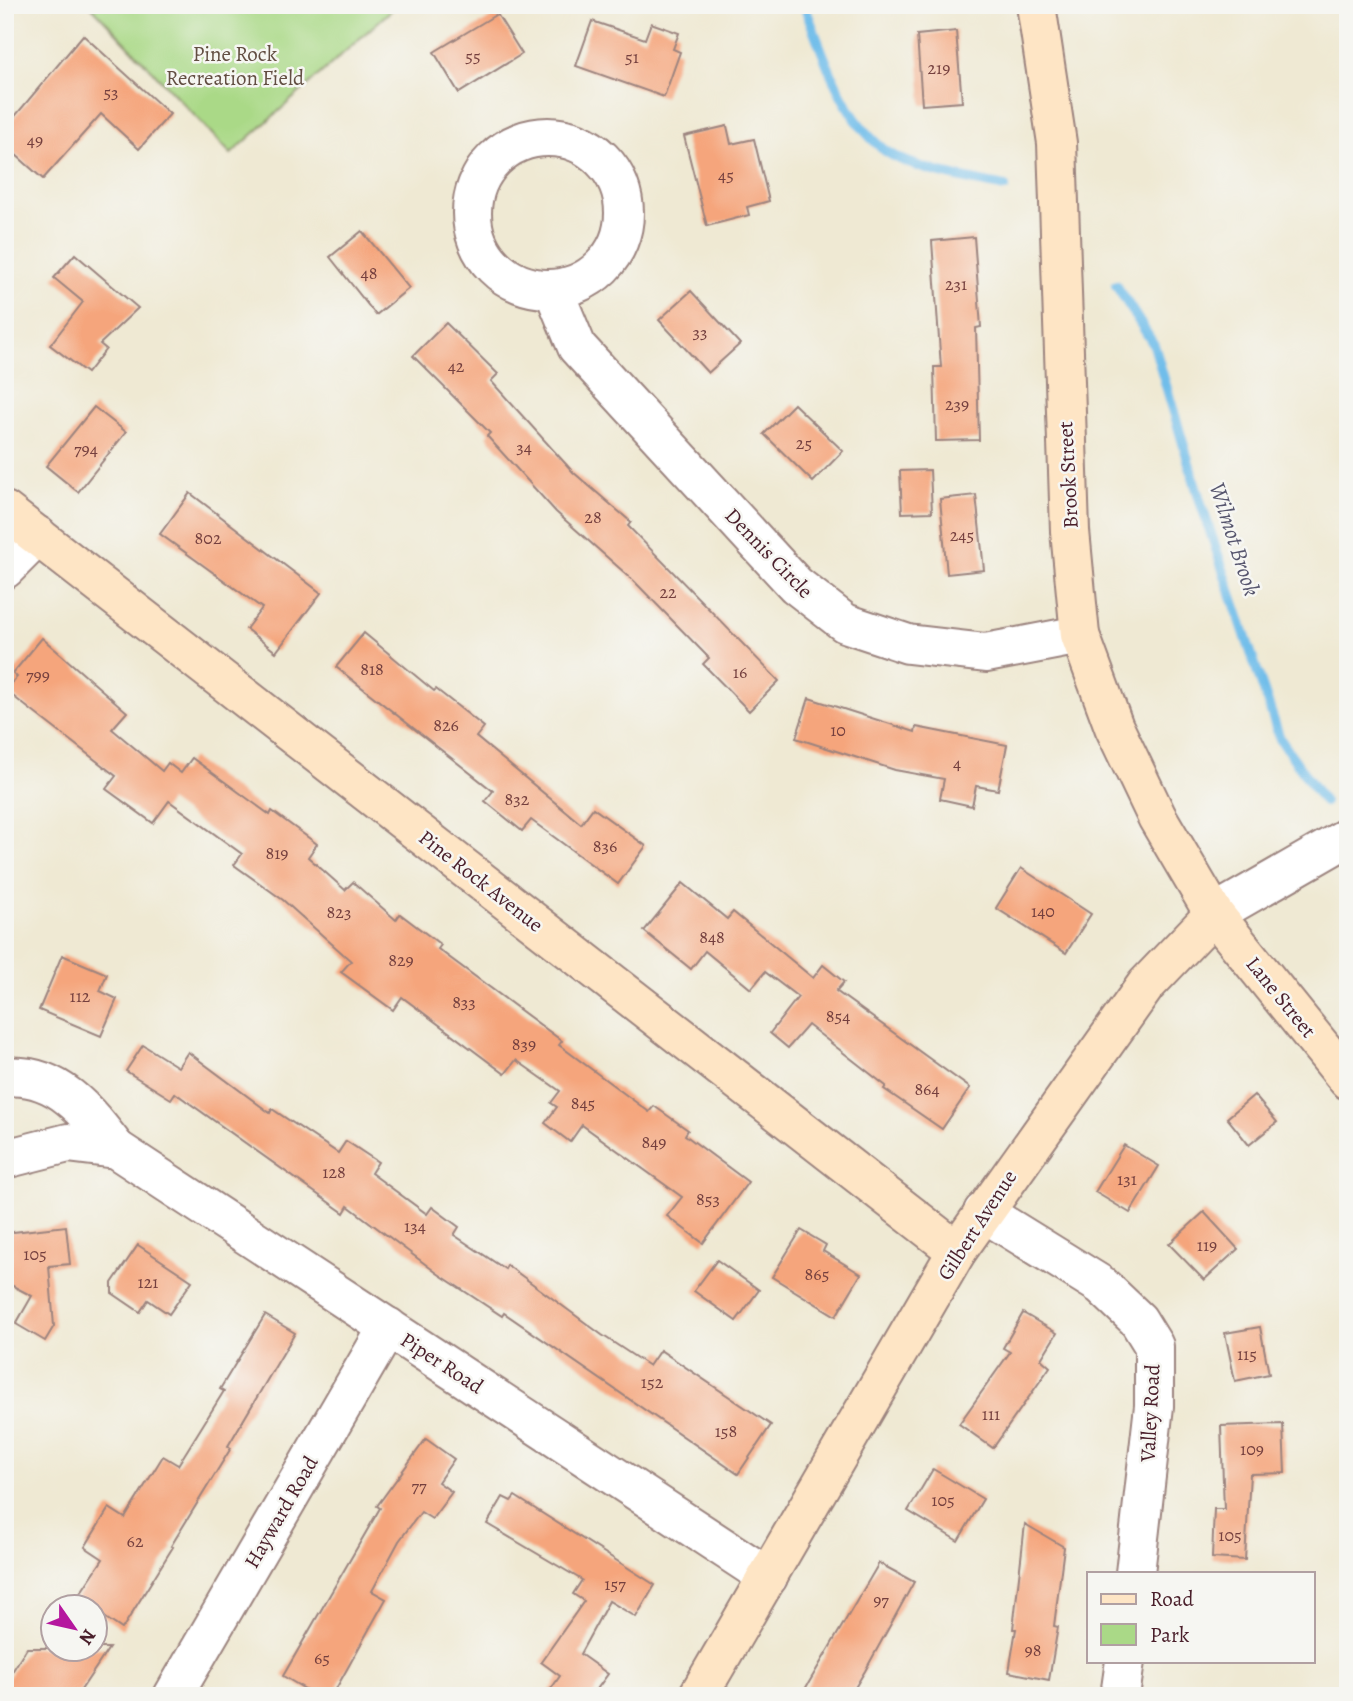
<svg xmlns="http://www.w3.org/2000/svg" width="1353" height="1701" font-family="Alegreya,serif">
	<rect width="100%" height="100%" fill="#f6f6f2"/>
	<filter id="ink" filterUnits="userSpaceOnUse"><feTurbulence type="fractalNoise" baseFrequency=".0143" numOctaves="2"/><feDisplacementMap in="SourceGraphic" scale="14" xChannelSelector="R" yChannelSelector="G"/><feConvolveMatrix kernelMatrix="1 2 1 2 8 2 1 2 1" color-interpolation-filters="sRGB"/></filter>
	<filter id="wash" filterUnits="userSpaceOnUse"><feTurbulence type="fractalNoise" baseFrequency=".00686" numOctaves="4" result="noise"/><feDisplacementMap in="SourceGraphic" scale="28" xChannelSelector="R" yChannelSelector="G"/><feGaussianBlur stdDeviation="1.57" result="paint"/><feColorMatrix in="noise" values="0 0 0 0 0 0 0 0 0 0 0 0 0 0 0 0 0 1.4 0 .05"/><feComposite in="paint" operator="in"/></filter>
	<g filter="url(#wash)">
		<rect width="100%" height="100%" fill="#efe9d3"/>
		<path fill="#aad987" stroke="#7a7c59" stroke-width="2" d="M 90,5 L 397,5 L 231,154 Z"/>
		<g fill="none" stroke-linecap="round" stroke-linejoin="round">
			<g stroke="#6fbdea" stroke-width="10">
				<path d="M 804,5 C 824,54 840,114 883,149 C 908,169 972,180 1005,187"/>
				<path d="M 1116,285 L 1154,345 L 1202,507 L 1280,739 L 1324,802"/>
			</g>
		</g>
		<g id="blocks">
			<g fill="#f5a57c">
				<path d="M 497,14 L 522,54 L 459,93 L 434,52 Z"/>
				<path d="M 592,21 L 645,39 L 651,23 L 679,33 L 673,49 L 680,52 L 664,97 L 576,66 Z"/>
				<path d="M 956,31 L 962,102 L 922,105 L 917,35 Z"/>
				<path d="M 83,35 L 170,114 L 139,149 L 101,114 L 43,179 L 5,145 L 5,128 Z"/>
				<path d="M 727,126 L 731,144 L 754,139 L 769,201 L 747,207 L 749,215 L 707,226 L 684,136 Z"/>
				<path d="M 362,231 L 409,288 L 376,315 L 330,257 Z"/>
				<path d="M 974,237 L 981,327 L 976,328 L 979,440 L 936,441 L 934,367 L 941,367 L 932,241 Z"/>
				<path d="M 75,254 L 138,308 L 100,344 L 106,349 L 87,373 L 50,345 L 83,302 L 54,278 Z"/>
				<path d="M 691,291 L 740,344 L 708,373 L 659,320 Z"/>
				<path d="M 446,323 L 498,374 L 491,381 L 573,472 L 631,522 L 628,526 L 779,681 L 749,711 L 703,664 L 709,658 L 634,581 L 556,512 L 487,436 L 490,433 L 413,356 Z"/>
				<path d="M 794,404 L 843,451 L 813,482 L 764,434 Z"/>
				<path d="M 94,407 L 126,432 L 78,492 L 46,466 Z"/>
				<path d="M 930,470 L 932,512 L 902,513 L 900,471 Z"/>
				<path d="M 190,493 L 321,593 L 276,652 L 246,629 L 262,608 L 160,534 Z"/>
				<path d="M 976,495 L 984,570 L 947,574 L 940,499 Z"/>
				<path d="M 364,633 L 434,691 L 436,689 L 484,727 L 476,737 L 581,824 L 593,808 L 646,846 L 618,884 L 531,820 L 522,831 L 485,801 L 493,791 L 336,667 Z"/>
				<path d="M 42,638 L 127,712 L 112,729 L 162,771 L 168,763 L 181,773 L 192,758 L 270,815 L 272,811 L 317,844 L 308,857 L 345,890 L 353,882 L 396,920 L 400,914 L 441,945 L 438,949 L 562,1041 L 559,1045 L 649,1112 L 654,1106 L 688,1130 L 685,1135 L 748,1182 L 703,1243 L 667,1216 L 682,1197 L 582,1125 L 570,1142 L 545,1123 L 557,1107 L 551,1103 L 560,1091 L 516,1060 L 505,1074 L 402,997 L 393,1010 L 341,972 L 351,961 L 283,900 L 234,865 L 242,854 L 169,801 L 153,823 L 106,789 L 116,776 L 5,690 L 17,677 L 13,673 Z"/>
				<path d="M 809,698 L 915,732 L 916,727 L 1007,745 L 998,790 L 976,786 L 972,806 L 940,799 L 944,779 L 895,770 L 796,738 Z"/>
				<path d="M 1021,868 L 1091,914 L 1066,953 L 996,908 Z"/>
				<path d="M 683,883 L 727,919 L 733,912 L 813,978 L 823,965 L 844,982 L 836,991 L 970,1088 L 942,1129 L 884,1089 L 886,1086 L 808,1025 L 788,1048 L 770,1033 L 798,997 L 765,972 L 751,989 L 705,951 L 691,969 L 644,931 Z"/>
				<path d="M 62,955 L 107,974 L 100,991 L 117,999 L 101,1036 L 39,1010 Z"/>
				<path d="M 143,1045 L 178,1067 L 188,1052 L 270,1113 L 272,1109 L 338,1153 L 346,1141 L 378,1162 L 371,1173 L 427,1214 L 432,1207 L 459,1227 L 454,1235 L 505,1269 L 507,1265 L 602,1335 L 649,1366 L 660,1350 L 771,1425 L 738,1474 L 504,1313 L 502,1316 L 437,1273 L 348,1206 L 344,1213 L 175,1093 L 171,1099 L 126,1071 Z"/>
				<path d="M 1254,1095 L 1277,1122 L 1249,1145 L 1227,1118 Z"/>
				<path d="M 1124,1145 L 1159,1166 L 1130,1213 L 1095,1192 Z"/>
				<path d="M 1204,1212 L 1238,1249 L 1204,1280 L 1169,1244 Z"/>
				<path d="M 66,1226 L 70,1264 L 49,1266 L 54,1326 L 45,1341 L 16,1324 L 32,1296 L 9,1284 L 5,1233 Z"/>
				<path d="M 801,1230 L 826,1245 L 823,1251 L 861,1274 L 836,1316 L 772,1277 Z"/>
				<path d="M 138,1245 L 192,1281 L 169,1314 L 148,1300 L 140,1312 L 112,1293 L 112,1283 Z"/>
				<path d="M 717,1260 L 759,1290 L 736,1321 L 694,1291 Z"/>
				<path d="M 1023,1313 L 1057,1333 L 1041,1359 L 1050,1367 L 993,1448 L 959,1424 L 1010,1352 L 1003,1348 Z"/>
				<path d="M 265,1315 L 295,1333 L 228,1446 L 231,1448 L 171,1546 L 173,1547 L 122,1629 L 94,1610 L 94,1606 L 77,1598 L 103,1559 L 85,1547 L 109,1508 L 125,1518 L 163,1456 L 178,1465 L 224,1391 L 220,1389 Z"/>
				<path d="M 1260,1327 L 1269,1374 L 1235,1381 L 1225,1333 Z"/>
				<path d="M 1283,1424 L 1285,1473 L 1250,1474 L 1245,1560 L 1212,1558 L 1214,1509 L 1224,1509 L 1221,1426 Z"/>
				<path d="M 426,1439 L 454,1459 L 438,1482 L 452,1492 L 432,1519 L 421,1512 L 399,1541 L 372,1591 L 386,1599 L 332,1696 L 317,1696 L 283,1676 L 380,1508 L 377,1506 Z"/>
				<path d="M 933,1469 L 983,1499 L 958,1541 L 908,1511 Z"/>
				<path d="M 515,1496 L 655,1585 L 636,1617 L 609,1601 L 580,1654 L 608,1674 L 592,1696 L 546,1696 L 560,1676 L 541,1662 L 584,1601 L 573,1594 L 582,1580 L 487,1524 L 503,1497 L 511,1501 Z"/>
				<path d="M 1025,1524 L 1064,1547 L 1054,1626 L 1058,1627 L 1049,1680 L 1009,1672 L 1016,1629 L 1013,1629 Z"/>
				<path d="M 879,1563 L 914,1582 L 865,1671 L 850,1696 L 801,1696 Z"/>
				<path d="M 27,1648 L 109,1648 L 77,1696 L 5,1696 L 5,1683 Z"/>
			</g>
		</g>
	</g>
	<g filter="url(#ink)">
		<use href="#blocks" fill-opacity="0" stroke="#9c847f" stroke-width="2"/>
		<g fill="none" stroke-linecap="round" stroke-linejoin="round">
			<g stroke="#9c847f" stroke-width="42">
				<g id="street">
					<circle cx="548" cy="213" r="76"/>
					<path d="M 553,289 L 577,347 L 796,585 L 845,623 L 908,644 L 986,653 L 1080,635"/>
					<path d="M 5,569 L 38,536"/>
					<path d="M 1214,914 L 1348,837"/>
					<path d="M 5,1077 C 57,1072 88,1112 116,1149"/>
					<path d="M 5,1159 L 68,1143 L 116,1149 L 768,1577"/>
					<path d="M 983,1212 L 1101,1285 L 1138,1320 L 1154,1346 L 1154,1406 L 1135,1573"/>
					<path d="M 173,1696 L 388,1327"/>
					<path d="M 1120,1696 L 1125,1661"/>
				</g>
			</g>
			<g stroke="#9c847f" stroke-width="42">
				<g id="secondary">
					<path d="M 1036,5 L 1057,143 L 1070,531 L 1080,635 L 1114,727 L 1157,817 L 1214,914 L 1348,1080"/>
					<path d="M 5,511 L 957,1251"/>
					<path d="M 698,1696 L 957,1251 L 1146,985 L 1214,914"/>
				</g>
			</g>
			<use href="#street" stroke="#fff" stroke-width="38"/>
			<use href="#secondary" stroke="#fee5c5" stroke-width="38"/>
		</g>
	</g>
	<g text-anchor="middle" stroke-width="5" stroke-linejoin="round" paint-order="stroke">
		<g font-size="18" fill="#75403f">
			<text x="473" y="62">55</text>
			<text x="632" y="63">51</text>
			<text x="939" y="74">219</text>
			<text x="111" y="98">53</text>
			<text x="35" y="146">49</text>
			<text x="726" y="181">45</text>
			<text x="369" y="279">48</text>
			<text x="956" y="290">231</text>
			<text x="700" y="338">33</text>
			<text x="456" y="372">42</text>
			<text x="957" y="410">239</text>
			<text x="804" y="449">25</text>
			<text x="524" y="453">34</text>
			<text x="86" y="455">794</text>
			<text x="593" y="523">28</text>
			<text x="962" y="541">245</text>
			<text x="208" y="544">802</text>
			<text x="668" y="598">22</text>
			<text x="372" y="675">818</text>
			<text x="740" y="678">16</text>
			<text x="38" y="681">799</text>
			<text x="446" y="731">826</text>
			<text x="838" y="736">10</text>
			<text x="957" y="769">4</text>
			<text x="517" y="805">832</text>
			<text x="605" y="852">836</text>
			<text x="277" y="859">819</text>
			<text x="1043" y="917">140</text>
			<text x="339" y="918">823</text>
			<text x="712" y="943">848</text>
			<text x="401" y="966">829</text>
			<text x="80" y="1002">112</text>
			<text x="464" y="1008">833</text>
			<text x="838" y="1022">854</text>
			<text x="524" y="1050">839</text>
			<text x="927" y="1095">864</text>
			<text x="583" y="1109">845</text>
			<text x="654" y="1148">849</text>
			<text x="334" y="1178">128</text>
			<text x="1127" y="1185">131</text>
			<text x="708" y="1205">853</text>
			<text x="415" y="1232">134</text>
			<text x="1207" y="1251">119</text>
			<text x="35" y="1260">105</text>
			<text x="817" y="1280">865</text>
			<text x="148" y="1288">121</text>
			<text x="1247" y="1360">115</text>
			<text x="652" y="1388">152</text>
			<text x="991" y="1420">111</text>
			<text x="726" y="1437">158</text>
			<text x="1252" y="1455">109</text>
			<text x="419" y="1492">77</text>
			<text x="943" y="1506">105</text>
			<text x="1230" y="1541">105</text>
			<text x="135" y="1547">62</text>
			<text x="615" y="1590">157</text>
			<text x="881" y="1606">97</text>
			<text x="1033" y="1656">98</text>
			<text x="322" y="1664">65</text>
		</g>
		<g font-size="21" fill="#624e42" stroke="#f6f6f2">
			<text x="235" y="61">Pine Rock<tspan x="235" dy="24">Recreation Field</tspan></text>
		</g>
		<g font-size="21" fill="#4a1f2b" stroke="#f6f6f2">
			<text transform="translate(1068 475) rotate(-93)" y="7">Brook Street</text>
			<text transform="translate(769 553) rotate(46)" y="7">Dennis Circle</text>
			<text transform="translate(481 881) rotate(38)" y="7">Pine Rock Avenue</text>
			<text transform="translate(1281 997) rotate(51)" y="7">Lane Street</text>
			<text transform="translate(977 1225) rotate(-57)" y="7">Gilbert Avenue</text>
			<text transform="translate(442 1363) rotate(33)" y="7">Piper Road</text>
			<text transform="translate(1150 1413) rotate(-87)" y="7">Valley Road</text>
			<text transform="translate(281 1512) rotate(-60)" y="7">Hayward Road</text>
		</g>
		<g font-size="23" font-style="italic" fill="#57566e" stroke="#f6f6f2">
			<text transform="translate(1235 539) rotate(72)" y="8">Wilmot Brook</text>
		</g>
	</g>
	<rect width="1353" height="1701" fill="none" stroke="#f6f6f2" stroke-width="28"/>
	<rect x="1087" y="1572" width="228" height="91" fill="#f6f6f2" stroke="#b1a0a2" stroke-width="2"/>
	<rect x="1101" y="1594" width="35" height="10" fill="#fee5c5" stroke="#b1a0a2" stroke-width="2"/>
	<text x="1150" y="1606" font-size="21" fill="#4a1f2b">Road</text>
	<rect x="1101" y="1624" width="35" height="21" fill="#aad987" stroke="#b1a0a2" stroke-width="2"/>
	<text x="1150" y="1642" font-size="21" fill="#4a1f2b">Park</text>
	<g transform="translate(74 1628) rotate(124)"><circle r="33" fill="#f6f6f2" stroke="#b1a0a2" stroke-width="2"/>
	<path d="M0-5L12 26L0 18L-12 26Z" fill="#b5179e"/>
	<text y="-10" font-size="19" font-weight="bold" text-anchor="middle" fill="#4a1f2b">N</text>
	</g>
</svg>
